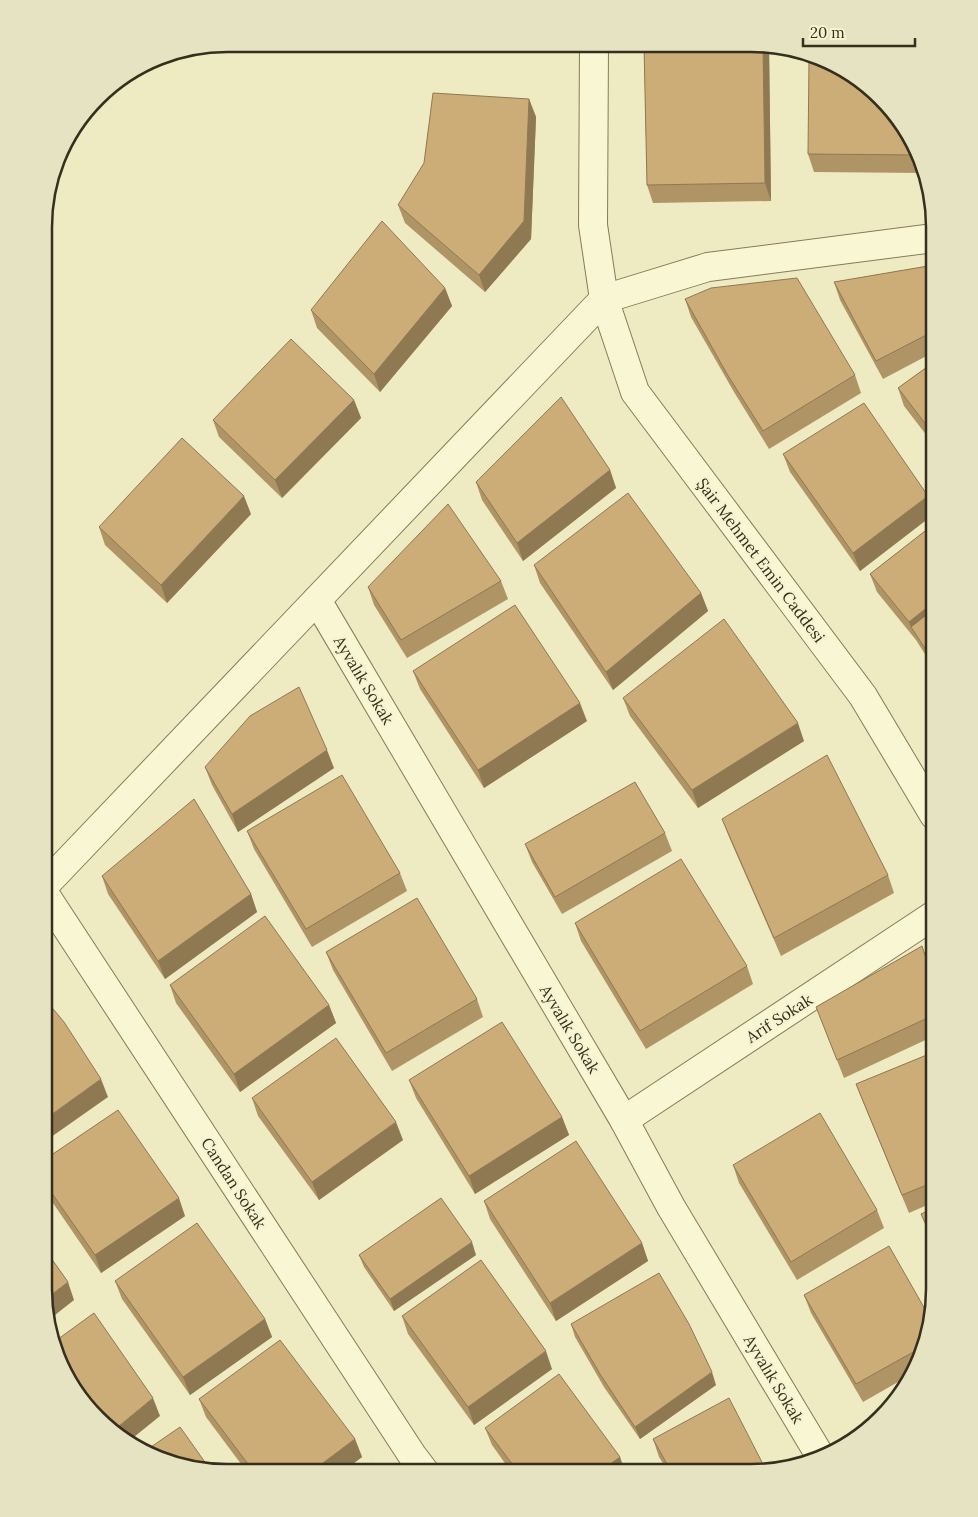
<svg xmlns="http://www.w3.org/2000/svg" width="978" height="1517" font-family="Lora,serif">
	<rect width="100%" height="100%" fill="#eeeac1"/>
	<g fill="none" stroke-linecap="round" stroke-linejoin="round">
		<g stroke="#877b58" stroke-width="30">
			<g id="minor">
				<path d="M 594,45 L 593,225 L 604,299"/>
				<path d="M 317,600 L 624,1120 L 671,1207 L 822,1459"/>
				<path d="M 44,886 L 604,299 L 708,267 L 934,238"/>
				<path d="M 44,893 L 412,1455 L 425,1472"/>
				<path d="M 624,1120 L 934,915"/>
			</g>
		</g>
		<g stroke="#877b58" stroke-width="30">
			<path id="tertiary" d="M 604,299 L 635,392 L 863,696 L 934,815"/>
		</g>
		<use href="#minor" stroke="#f9f6d4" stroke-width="28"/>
		<use href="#tertiary" stroke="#f9f6d4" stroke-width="28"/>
	</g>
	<g fill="#af9566">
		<path d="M 644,45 L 769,45 L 771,201 L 653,203 L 647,185 Z"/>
		<path d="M 862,81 L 920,157 L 923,173 L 814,172 L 808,154 Z"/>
		<path d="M 529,99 L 536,117 L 531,239 L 485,292 L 405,223 L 398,205 Z"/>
		<path d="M 934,265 L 934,352 L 883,379 L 840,300 L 834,282 Z"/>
		<path d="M 445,288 L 452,306 L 380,392 L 317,328 L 311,310 Z"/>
		<path d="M 685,299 L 855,375 L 861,393 L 769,449 L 734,392 L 691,317 Z"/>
		<path d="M 934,362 L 934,445 L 904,406 L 898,388 Z"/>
		<path d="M 354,400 L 361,418 L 282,498 L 219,437 L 213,420 Z"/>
		<path d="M 783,454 L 934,512 L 934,514 L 860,571 L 790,472 Z"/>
		<path d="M 610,470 L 616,488 L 523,561 L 482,500 L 476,482 Z"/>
		<path d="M 251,514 L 167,603 L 105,545 L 99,527 Z"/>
		<path d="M 934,524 L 934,668 L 916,640 L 877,592 L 870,574 Z"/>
		<path d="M 534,565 L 701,593 L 708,611 L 613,690 L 540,583 Z"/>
		<path d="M 501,581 L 508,599 L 407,658 L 374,605 L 368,587 Z"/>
		<path d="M 413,671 L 587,721 L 484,788 L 420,689 Z"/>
		<path d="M 623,698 L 804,741 L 698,808 L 630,716 Z"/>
		<path d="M 205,767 L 334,768 L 238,832 L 212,785 Z"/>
		<path d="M 722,819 L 888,875 L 894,893 L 781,956 L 729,837 Z"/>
		<path d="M 247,831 L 400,873 L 407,891 L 312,947 L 254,849 Z"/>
		<path d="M 665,833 L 672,851 L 562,914 L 532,862 L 525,844 Z"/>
		<path d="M 102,876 L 251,894 L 257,912 L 165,979 L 108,894 Z"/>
		<path d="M 575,923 L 747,966 L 753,984 L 646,1049 L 581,941 Z"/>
		<path d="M 922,946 L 934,980 L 934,1036 L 844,1078 L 816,1007 Z"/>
		<path d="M 326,952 L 477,999 L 483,1017 L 392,1071 L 333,970 Z"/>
		<path d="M 170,985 L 329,1005 L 336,1023 L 240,1092 L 176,1003 Z"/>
		<path d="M 934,1052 L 934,1202 L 909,1213 L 863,1102 L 856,1084 Z"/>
		<path d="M 409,1080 L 562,1117 L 569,1135 L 475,1194 L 416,1098 Z"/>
		<path d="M 252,1098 L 403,1140 L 319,1200 L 258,1116 Z"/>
		<path d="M 44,1160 L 185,1216 L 101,1273 L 44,1190 Z"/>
		<path d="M 733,1165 L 877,1210 L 884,1228 L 797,1280 L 739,1183 Z"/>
		<path d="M 484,1201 L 642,1243 L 648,1261 L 556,1321 L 490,1219 Z"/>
		<path d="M 934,1208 L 934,1245 L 921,1214 Z"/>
		<path d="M 359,1255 L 476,1255 L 394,1311 L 364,1267 Z"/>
		<path d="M 115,1281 L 265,1319 L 272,1337 L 190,1395 L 122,1299 Z"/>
		<path d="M 804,1295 L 930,1318 L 920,1360 L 912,1374 L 863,1402 L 811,1313 Z"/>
		<path d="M 402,1316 L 552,1369 L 474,1425 L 408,1334 Z"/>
		<path d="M 571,1324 L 716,1385 L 640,1439 L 604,1387 L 575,1337 Z"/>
		<path d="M 199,1399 L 355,1439 L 362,1457 L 342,1472 L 247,1472 L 206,1417 Z"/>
		<path d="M 485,1428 L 620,1457 L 625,1473 L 512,1473 L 492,1445 Z"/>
		<path d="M 653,1439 L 751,1473 L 669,1473 L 659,1457 Z"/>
	</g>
	<g fill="#8f7953">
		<path d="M 763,45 L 769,45 L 771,201 L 765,183 Z"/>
		<path d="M 529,99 L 536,117 L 531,239 L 485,292 L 479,275 Z"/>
		<path d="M 445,288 L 452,306 L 380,392 L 374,374 Z"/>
		<path d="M 354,400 L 361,418 L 282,498 L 275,480 Z"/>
		<path d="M 610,470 L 616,488 L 523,561 L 517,543 Z"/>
		<path d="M 244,496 L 251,514 L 167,603 L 161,585 Z"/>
		<path d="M 928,496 L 934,512 L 934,514 L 860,571 L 853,553 Z"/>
		<path d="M 701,593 L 708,611 L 613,690 L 606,672 Z"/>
		<path d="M 934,602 L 934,625 L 911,627 L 909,622 Z"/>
		<path d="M 580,703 L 587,721 L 484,788 L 478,770 Z"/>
		<path d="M 798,723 L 804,741 L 698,808 L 692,790 Z"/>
		<path d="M 327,750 L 334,768 L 238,832 L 232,814 Z"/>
		<path d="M 251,894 L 257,912 L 165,979 L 158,961 Z"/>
		<path d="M 329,1005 L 336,1023 L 240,1092 L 234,1074 Z"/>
		<path d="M 101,1079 L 108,1097 L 44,1142 L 44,1120 Z"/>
		<path d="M 562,1117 L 569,1135 L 475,1194 L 469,1176 Z"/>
		<path d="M 396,1122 L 403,1140 L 319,1200 L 312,1182 Z"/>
		<path d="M 179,1198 L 185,1216 L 101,1273 L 95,1255 Z"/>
		<path d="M 472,1242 L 476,1255 L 394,1311 L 390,1299 Z"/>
		<path d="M 642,1243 L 648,1261 L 556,1321 L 550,1303 Z"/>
		<path d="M 68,1282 L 74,1300 L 50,1319 L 46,1299 Z"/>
		<path d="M 265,1319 L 272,1337 L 190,1395 L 183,1377 Z"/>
		<path d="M 546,1351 L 552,1369 L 474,1425 L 468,1407 Z"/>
		<path d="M 712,1372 L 716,1385 L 640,1439 L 635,1427 Z"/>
		<path d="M 153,1398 L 160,1416 L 129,1441 L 116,1436 L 113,1431 Z"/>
		<path d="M 355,1439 L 362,1457 L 342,1472 L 311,1472 Z"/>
		<path d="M 620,1457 L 625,1473 L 598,1473 Z"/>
	</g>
	<g fill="#ccad77" stroke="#8f7953">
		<path d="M 644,45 L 763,45 L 765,183 L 647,185 Z"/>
		<path d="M 809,59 L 862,81 L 919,155 L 808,154 Z"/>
		<path d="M 433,93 L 529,99 L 524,221 L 479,275 L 398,205 L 424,163 Z"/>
		<path d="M 382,221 L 445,288 L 374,374 L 311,310 Z"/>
		<path d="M 934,265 L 934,331 L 876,361 L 834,282 Z"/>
		<path d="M 797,278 L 855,375 L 763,431 L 727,374 L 685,299 L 711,288 Z"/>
		<path d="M 291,339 L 354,400 L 275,480 L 213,420 Z"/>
		<path d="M 934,362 L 934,435 L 898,388 Z"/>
		<path d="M 561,397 L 610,470 L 517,543 L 476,482 Z"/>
		<path d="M 864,403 L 928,496 L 853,553 L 783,454 Z"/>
		<path d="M 182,438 L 244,496 L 161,585 L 99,527 Z"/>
		<path d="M 628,493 L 701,593 L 606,672 L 534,565 Z"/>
		<path d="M 448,504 L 501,581 L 401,640 L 368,587 Z"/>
		<path d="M 934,524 L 934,602 L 909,622 L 870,574 Z"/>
		<path d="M 515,605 L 580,703 L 478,770 L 413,671 Z"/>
		<path d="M 934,609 L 934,662 L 911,627 Z"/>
		<path d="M 724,619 L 798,723 L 692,790 L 623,698 Z"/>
		<path d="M 299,687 L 327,750 L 232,814 L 205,767 L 250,716 Z"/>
		<path d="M 827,755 L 888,875 L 774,938 L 722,819 Z"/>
		<path d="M 342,775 L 400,873 L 306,929 L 247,831 Z"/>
		<path d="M 635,782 L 665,833 L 555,897 L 525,844 Z"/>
		<path d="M 194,799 L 251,894 L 158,961 L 102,876 Z"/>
		<path d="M 681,859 L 747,966 L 640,1031 L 575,923 Z"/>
		<path d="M 417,898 L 477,999 L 386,1053 L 326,952 Z"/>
		<path d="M 265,916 L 329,1005 L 234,1074 L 170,985 Z"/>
		<path d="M 922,946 L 934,983 L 934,1015 L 837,1060 L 816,1007 Z"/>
		<path d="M 44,998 L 64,1022 L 101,1079 L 44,1120 Z"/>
		<path d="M 502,1022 L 562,1117 L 469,1176 L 409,1080 Z"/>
		<path d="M 336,1038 L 396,1122 L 312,1182 L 252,1098 Z"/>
		<path d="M 934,1052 L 934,1182 L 902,1195 L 856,1084 Z"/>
		<path d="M 118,1110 L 179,1198 L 95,1255 L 44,1182 L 44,1160 Z"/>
		<path d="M 820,1113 L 877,1210 L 791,1262 L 733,1165 Z"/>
		<path d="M 576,1141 L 642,1243 L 550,1303 L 484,1201 Z"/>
		<path d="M 441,1198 L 472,1242 L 390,1299 L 359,1255 Z"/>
		<path d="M 934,1208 L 934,1242 L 921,1214 Z"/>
		<path d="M 197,1223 L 265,1319 L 183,1377 L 115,1281 Z"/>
		<path d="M 889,1246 L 930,1318 L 924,1346 L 856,1384 L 804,1295 Z"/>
		<path d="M 44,1248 L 68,1282 L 46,1299 L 44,1290 Z"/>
		<path d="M 481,1260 L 546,1351 L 468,1407 L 402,1316 Z"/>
		<path d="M 659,1273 L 689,1324 L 712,1372 L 635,1427 L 600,1374 L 571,1324 Z"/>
		<path d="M 94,1313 L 153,1398 L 113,1431 L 58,1360 L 54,1342 Z"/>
		<path d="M 280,1340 L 355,1439 L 311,1472 L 254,1472 L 199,1399 Z"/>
		<path d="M 559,1374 L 620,1457 L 598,1473 L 519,1473 L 485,1428 Z"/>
		<path d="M 729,1398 L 766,1470 L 751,1473 L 672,1473 L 653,1439 Z"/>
		<path d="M 180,1427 L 212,1472 L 203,1472 L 148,1449 Z"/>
		<path d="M 372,1463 L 379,1472 L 359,1472 Z"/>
	</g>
	<g text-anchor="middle" stroke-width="4.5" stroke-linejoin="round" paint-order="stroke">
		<g font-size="16" fill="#362f1d" stroke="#f5f3d0">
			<text transform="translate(761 560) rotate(53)" y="6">Şair Mehmet Emin Caddesi</text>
			<text transform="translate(364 680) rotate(59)" y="6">Ayvalık Sokak</text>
			<text transform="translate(779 1018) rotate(-33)" y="6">Arif Sokak</text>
			<text transform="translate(570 1029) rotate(59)" y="6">Ayvalık Sokak</text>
			<text transform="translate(234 1183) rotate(57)" y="6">Candan Sokak</text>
			<text transform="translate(774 1379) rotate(59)" y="6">Ayvalık Sokak</text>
		</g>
	</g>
	<path d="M0 0H978V1517H0ZM227 52H751A175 175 0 0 1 926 227V1289A175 175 0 0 1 751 1464H227A175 175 0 0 1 52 1289V227A175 175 0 0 1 227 52Z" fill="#e6e3c2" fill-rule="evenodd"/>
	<path fill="none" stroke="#362f1d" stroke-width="2.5" d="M227 52H751A175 175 0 0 1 926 227V1289A175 175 0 0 1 751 1464H227A175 175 0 0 1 52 1289V227A175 175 0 0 1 227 52Z"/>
	<path d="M803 38v8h112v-8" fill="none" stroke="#362f1d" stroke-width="2.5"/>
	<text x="810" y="38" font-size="15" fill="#362f1d" stroke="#f5f3d0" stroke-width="4" paint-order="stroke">20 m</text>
</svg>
